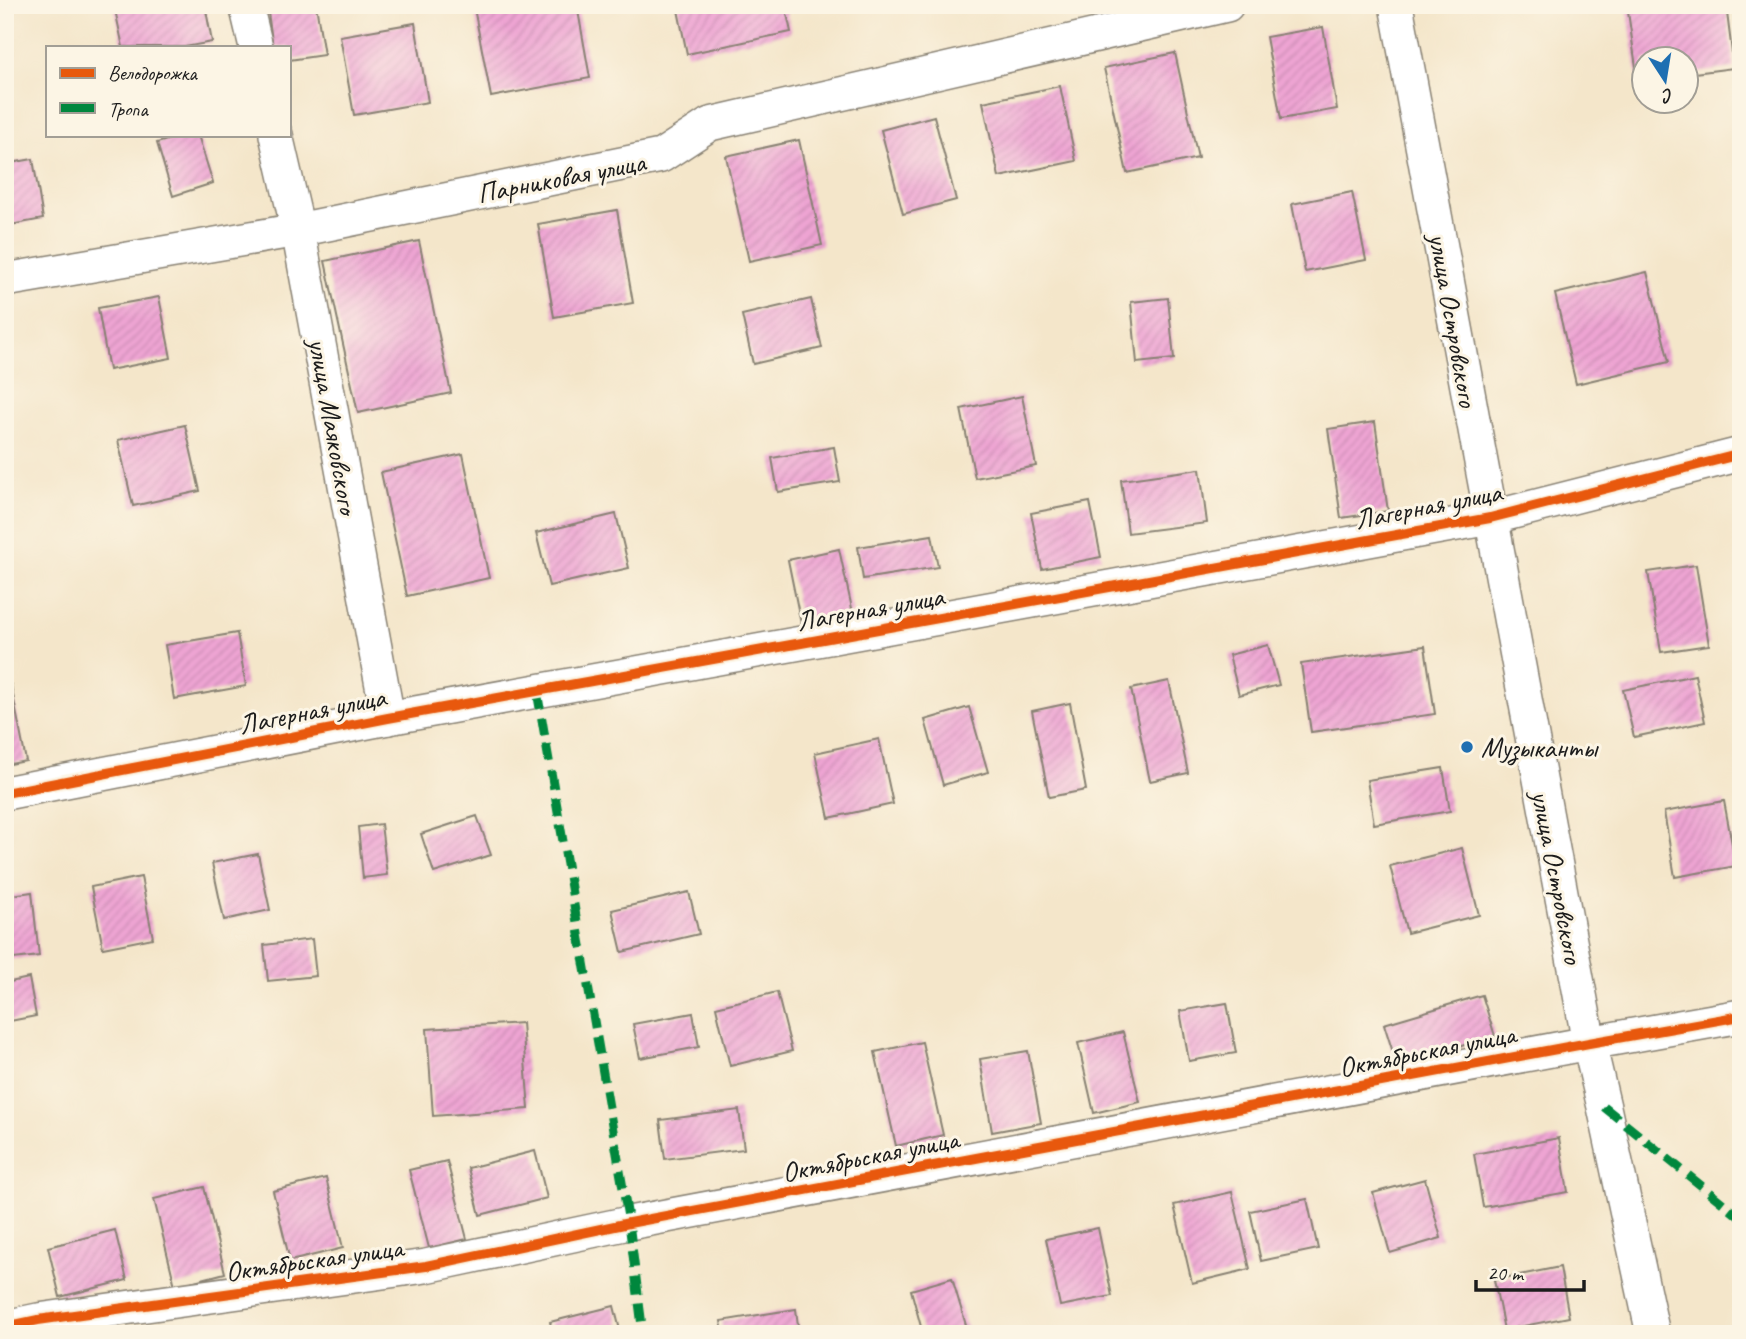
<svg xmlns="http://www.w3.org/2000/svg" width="1746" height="1339" font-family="Caveat,sans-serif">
	<defs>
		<pattern id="building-hatch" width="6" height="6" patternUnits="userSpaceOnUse" patternTransform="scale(1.75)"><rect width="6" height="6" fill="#eea4d3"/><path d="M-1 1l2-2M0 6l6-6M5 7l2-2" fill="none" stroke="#cc8db5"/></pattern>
	</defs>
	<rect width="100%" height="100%" fill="#fcf5e5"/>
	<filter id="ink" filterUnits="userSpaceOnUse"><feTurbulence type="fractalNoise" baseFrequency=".0143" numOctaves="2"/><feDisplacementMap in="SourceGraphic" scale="14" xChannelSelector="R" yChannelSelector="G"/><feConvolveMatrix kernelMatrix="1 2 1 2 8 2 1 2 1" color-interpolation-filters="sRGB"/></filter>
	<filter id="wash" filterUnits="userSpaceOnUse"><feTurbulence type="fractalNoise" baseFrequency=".00686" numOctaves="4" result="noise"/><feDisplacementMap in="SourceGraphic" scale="28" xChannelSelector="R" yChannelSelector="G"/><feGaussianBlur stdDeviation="1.57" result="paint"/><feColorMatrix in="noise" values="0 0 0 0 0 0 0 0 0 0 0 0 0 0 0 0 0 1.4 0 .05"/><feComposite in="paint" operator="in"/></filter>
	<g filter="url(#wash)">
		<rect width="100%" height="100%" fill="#f4e6ca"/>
		<g id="blocks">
			<g fill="url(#building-hatch)">
				<path d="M 114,5 L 205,5 L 212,42 L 185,47 L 123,47 Z"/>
				<path d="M 274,5 L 316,5 L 324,55 L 289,60 L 289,47 L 273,47 L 267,6 Z"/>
				<path d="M 487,5 L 577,5 L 590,78 L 491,97 L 474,8 Z"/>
				<path d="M 677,5 L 785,5 L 791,32 L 687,54 Z"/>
				<path d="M 1627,5 L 1726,5 L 1734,68 L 1686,74 L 1686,60 L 1644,60 L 1644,80 L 1638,81 Z"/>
				<path d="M 415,23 L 428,102 L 354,115 L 340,36 Z"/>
				<path d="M 1323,27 L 1337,109 L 1281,119 L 1266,37 Z"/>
				<path d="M 1175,53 L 1198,158 L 1127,173 L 1104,68 Z"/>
				<path d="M 1060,86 L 1076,161 L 999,177 L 983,102 Z"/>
				<path d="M 934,116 L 956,200 L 903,214 L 881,130 Z"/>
				<path d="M 184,135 L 198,135 L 213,183 L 173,196 L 157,143 Z"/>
				<path d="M 799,140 L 822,245 L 749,261 L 726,156 Z"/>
				<path d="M 33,159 L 43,219 L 5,226 L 5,164 Z"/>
				<path d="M 1352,192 L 1366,260 L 1305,272 L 1292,204 Z"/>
				<path d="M 617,210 L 633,303 L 554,317 L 538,224 Z"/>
				<path d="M 419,241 L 451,393 L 358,413 L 325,261 Z"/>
				<path d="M 1647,272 L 1669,362 L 1576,384 L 1555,294 Z"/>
				<path d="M 159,297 L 171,358 L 109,370 L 98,308 Z"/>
				<path d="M 1168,298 L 1174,359 L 1137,363 L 1131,302 Z"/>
				<path d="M 811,299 L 822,348 L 753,364 L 742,315 Z"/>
				<path d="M 1022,396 L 1036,466 L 975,478 L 961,409 Z"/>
				<path d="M 1375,422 L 1388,511 L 1341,518 L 1328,429 Z"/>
				<path d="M 185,425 L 200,491 L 133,506 L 118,440 Z"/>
				<path d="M 834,447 L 840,482 L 778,492 L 772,458 Z"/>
				<path d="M 463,454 L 489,578 L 407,596 L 381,472 Z"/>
				<path d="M 1200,469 L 1207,523 L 1128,533 L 1121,480 Z"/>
				<path d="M 1090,502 L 1101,557 L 1042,569 L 1031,513 Z"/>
				<path d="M 616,514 L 629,568 L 549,586 L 536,533 Z"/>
				<path d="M 932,535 L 938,567 L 863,579 L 858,547 Z"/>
				<path d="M 839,549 L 853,613 L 801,624 L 788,560 Z"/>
				<path d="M 1696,565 L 1709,645 L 1661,652 L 1648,572 Z"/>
				<path d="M 237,633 L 246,686 L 174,699 L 165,645 Z"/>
				<path d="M 1268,645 L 1279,685 L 1239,695 L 1229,655 Z"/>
				<path d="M 1425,646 L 1435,714 L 1311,732 L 1301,664 Z"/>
				<path d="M 1695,675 L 1705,722 L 1634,737 L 1623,690 Z"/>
				<path d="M 1169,681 L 1188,773 L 1150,781 L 1131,689 Z"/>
				<path d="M 11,685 L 26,761 L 5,765 L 5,686 Z"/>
				<path d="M 1070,703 L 1086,790 L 1049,797 L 1032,711 Z"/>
				<path d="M 969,707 L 988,772 L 943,785 L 925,720 Z"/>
				<path d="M 879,739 L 893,804 L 829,818 L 815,753 Z"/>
				<path d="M 1443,768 L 1450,811 L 1374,824 L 1367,780 Z"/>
				<path d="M 1724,801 L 1736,866 L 1675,877 L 1664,812 Z"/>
				<path d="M 477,816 L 491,855 L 434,873 L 421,834 Z"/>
				<path d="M 381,824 L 387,875 L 363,878 L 358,827 Z"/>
				<path d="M 1462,848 L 1479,915 L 1407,933 L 1390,866 Z"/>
				<path d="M 258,854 L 270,910 L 224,920 L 212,863 Z"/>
				<path d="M 141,877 L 153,938 L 103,948 L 91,887 Z"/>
				<path d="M 32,892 L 39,956 L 5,960 L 5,896 Z"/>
				<path d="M 689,892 L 699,934 L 622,952 L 612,910 Z"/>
				<path d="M 312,939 L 316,976 L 268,981 L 264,945 Z"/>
				<path d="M 29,978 L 36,1016 L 5,1022 L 5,983 Z"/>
				<path d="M 777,992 L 792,1051 L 730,1066 L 716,1007 Z"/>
				<path d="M 1482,995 L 1495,1036 L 1397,1065 L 1384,1024 Z"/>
				<path d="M 1227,1003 L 1236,1053 L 1189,1061 L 1180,1011 Z"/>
				<path d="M 693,1013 L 699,1047 L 640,1058 L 633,1024 Z"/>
				<path d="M 522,1023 L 529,1109 L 433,1116 L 427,1029 Z"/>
				<path d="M 1123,1032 L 1140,1102 L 1094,1113 L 1078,1043 Z"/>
				<path d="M 922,1042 L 943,1135 L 896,1146 L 875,1052 Z"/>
				<path d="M 1028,1051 L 1041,1123 L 992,1132 L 980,1059 Z"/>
				<path d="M 739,1110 L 744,1149 L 665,1159 L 660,1120 Z"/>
				<path d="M 1559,1138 L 1568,1192 L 1483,1207 L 1474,1154 Z"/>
				<path d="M 535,1151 L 547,1198 L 480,1215 L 468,1168 Z"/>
				<path d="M 447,1161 L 467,1239 L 429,1248 L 409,1170 Z"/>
				<path d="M 326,1178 L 343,1248 L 290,1261 L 273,1191 Z"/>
				<path d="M 1425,1179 L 1441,1238 L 1390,1253 L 1373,1193 Z"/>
				<path d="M 204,1187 L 225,1273 L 175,1286 L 154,1199 Z"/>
				<path d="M 1232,1192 L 1250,1269 L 1192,1283 L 1174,1205 Z"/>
				<path d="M 1307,1199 L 1318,1249 L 1261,1261 L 1250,1211 Z"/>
				<path d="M 1098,1228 L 1112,1296 L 1060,1306 L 1046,1239 Z"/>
				<path d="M 115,1230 L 127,1280 L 60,1297 L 48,1247 Z"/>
				<path d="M 1560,1267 L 1569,1317 L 1504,1330 L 1494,1280 Z"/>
				<path d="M 952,1278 L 968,1332 L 961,1334 L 923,1334 L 911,1290 Z"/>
				<path d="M 614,1306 L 621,1334 L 553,1334 L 550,1322 Z"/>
				<path d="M 796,1309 L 799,1334 L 723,1334 L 721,1321 Z"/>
			</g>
		</g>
	</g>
	<g filter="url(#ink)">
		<use href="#blocks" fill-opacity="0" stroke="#888173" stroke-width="2"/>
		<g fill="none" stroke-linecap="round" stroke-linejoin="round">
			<g stroke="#888173" stroke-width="36">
				<g id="minor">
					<path d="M 246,5 L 256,47"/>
					<path d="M 1396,5 L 1589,1043 L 1604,1107 L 1653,1334"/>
					<path d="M 276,135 L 298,230 L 388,718"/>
					<path d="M 5,280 L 298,230 L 661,156 L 710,124 L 1227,5"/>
					<path d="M 5,793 L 388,718 L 1490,518 L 1741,454"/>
					<path d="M 5,1327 L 38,1320 L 426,1266 L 629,1223 L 1589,1043 L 1741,1016"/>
				</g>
			</g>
			<use href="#minor" stroke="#fff" stroke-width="33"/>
			<g stroke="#00873e" stroke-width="9" stroke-dasharray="18 9" stroke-linecap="butt">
				<path d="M 537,691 L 629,1223 L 643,1334"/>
				<path d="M 1604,1107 L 1741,1218"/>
			</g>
			<g stroke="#fcf5e5" stroke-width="15">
				<g id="cycleway">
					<path d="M 5,793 L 388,718 L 1490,518 L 1741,454"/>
					<path d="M 5,1327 L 38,1320 L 426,1266 L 629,1223 L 1589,1043 L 1741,1016"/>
				</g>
			</g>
			<use href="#cycleway" stroke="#e8590c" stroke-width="10"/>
		</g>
	</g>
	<circle fill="#1f6fb2" stroke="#fcf5e5" stroke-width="2.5" cx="1467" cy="747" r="7"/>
	<g text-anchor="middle" stroke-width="6" stroke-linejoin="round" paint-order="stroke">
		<g font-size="28" fill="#1c1c1c" stroke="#fcf5e5">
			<text transform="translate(561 177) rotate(-11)" y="10">Парниковая улица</text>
			<text transform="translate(1454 320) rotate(80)" y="10">улица Островского</text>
			<text transform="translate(334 426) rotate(80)" y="10">улица Маяковского</text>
			<text transform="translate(1428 505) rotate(-11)" y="10">Лагерная улица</text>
			<text transform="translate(870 608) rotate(-10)" y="10">Лагерная улица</text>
			<text transform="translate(312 710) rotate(-11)" y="10">Лагерная улица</text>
			<text transform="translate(1558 877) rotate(79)" y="10">улица Островского</text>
			<text transform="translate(1427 1050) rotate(-11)" y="10">Октябрьская улица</text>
			<text transform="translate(870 1155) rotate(-11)" y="10">Октябрьская улица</text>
			<text transform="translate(314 1259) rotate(-8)" y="10">Октябрьская улица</text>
		</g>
		<g font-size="28" fill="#1c1c1c" stroke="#fcf5e5" text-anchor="start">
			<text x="1481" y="757">Музыканты</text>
		</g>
	</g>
	<rect width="1746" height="1339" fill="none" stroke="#fcf5e5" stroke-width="28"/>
	<rect x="46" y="46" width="245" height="91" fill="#fcf5e5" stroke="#a29e95" stroke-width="2"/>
	<rect x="60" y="68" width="35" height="10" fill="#e8590c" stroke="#a29e95" stroke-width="2"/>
	<text x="108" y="80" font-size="21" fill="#1c1c1c">Велодорожка</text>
	<rect x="60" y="103" width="35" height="10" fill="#00873e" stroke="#a29e95" stroke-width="2"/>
	<text x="108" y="116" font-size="21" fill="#1c1c1c">Тропа</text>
	<g transform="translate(1665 80) rotate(168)"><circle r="33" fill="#fcf5e5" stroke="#a29e95" stroke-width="2"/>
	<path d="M0-5L12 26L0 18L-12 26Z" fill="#1f6fb2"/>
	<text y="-10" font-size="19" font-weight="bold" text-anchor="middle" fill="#1c1c1c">С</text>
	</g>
	<path d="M1476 1280v10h108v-10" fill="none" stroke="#1c1c1c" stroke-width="3.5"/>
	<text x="1487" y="1280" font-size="21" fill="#1c1c1c" stroke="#fcf5e5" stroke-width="5" paint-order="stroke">20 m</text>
</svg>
